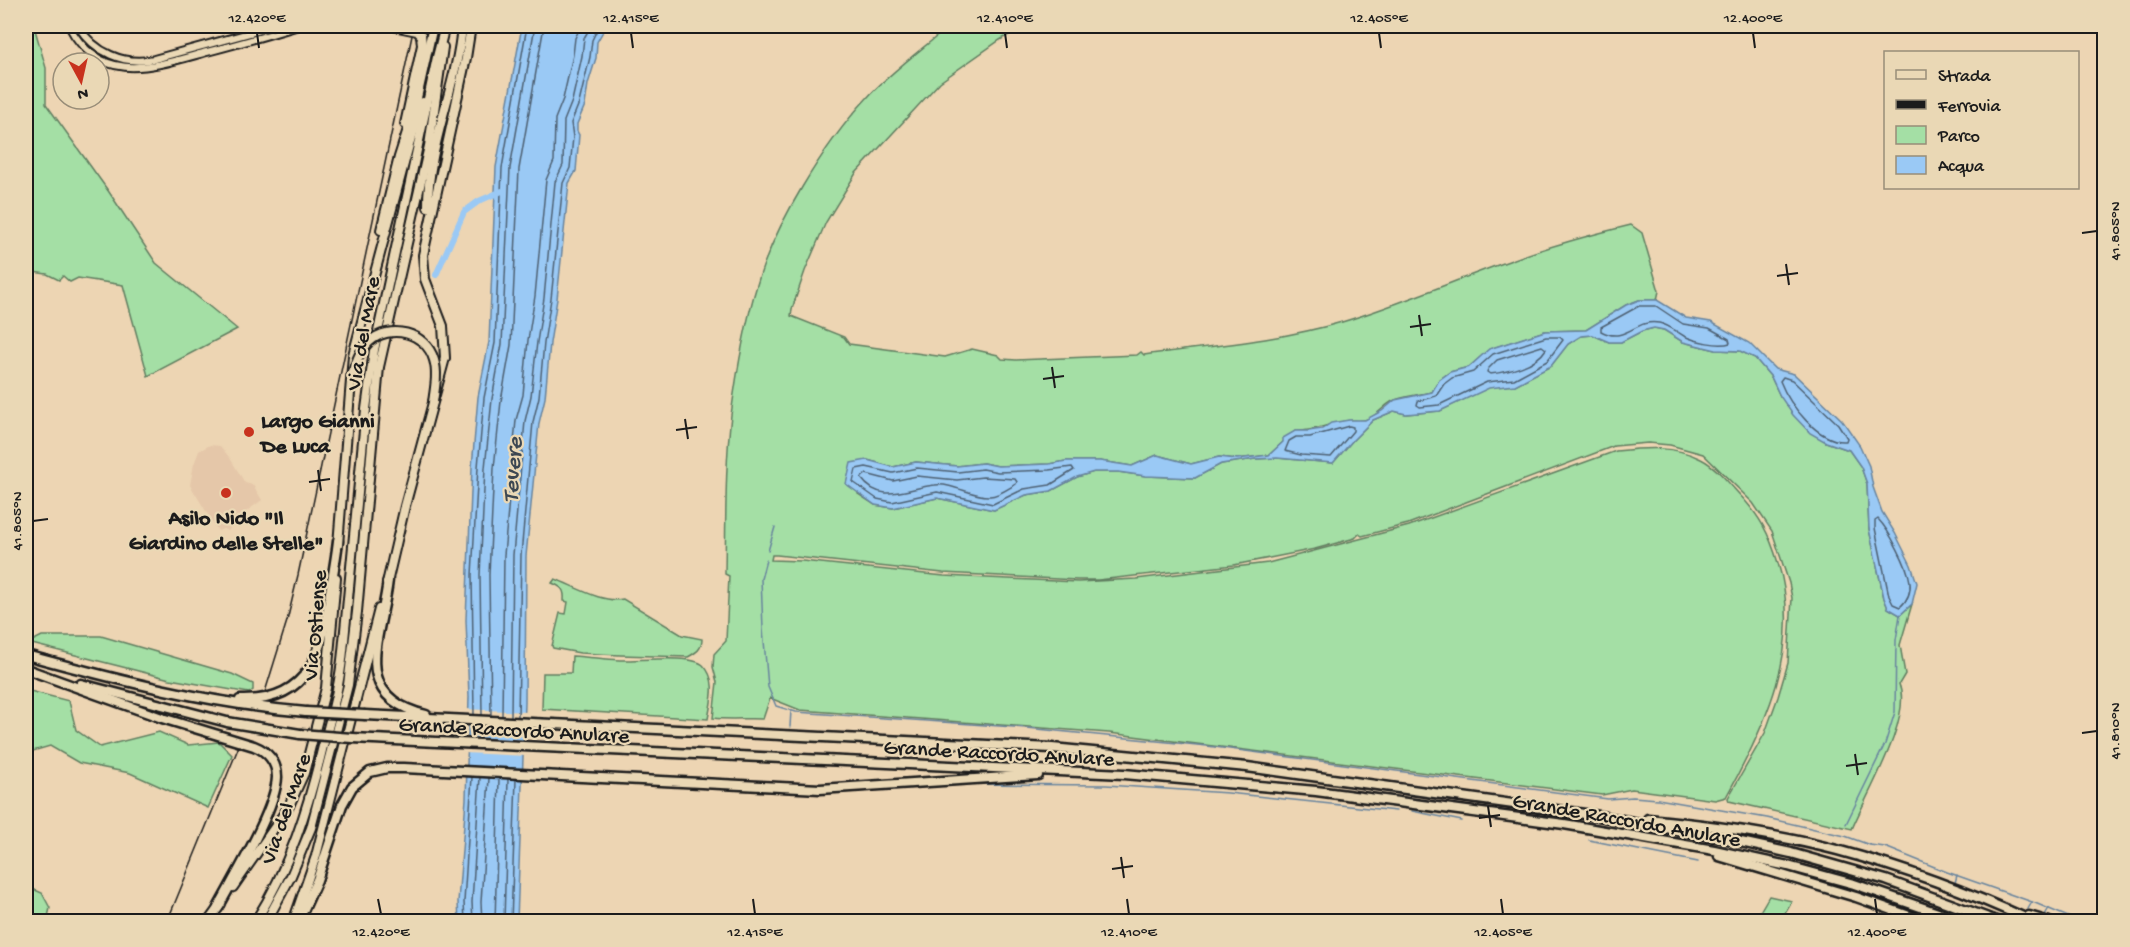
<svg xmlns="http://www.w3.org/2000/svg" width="2130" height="947" font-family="'Gochi Hand',sans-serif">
	<rect width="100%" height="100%" fill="#edd5b3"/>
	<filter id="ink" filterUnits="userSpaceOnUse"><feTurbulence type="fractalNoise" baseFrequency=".0167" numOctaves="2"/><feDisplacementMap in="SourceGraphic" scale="12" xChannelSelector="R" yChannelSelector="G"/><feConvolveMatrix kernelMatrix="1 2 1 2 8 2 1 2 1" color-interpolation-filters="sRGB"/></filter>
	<g filter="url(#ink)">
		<path fill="#e5c7a9" d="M 210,445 L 220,446 L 230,458 L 245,483 L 253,485 L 262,500 L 236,519 L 228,531 L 223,529 L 218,531 L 190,485 L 194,464 L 199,451 Z"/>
		<g fill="#a4dfa5" stroke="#607e60" stroke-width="1.5">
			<path d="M 26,26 L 34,26 L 46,68 L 46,104 L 109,192 L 156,263 L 237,329 L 148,376 L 123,285 L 78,278 L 70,282 L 63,276 L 59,280 L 47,274 L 26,271 Z"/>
			<path d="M 949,26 L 1025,26 L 1000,40 L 940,82 L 856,173 L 826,222 L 805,271 L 792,309 L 791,316 L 844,337 L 849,344 L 945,357 L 972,349 L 998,355 L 1002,359 L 1016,360 L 1137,355 L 1141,352 L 1144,355 C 1211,346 1277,341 1342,322 C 1398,305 1453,281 1509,261 C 1549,246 1590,235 1631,225 L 1642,233 L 1659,291 L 1657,300 L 1639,300 L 1626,305 L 1586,330 L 1545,331 L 1490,349 L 1469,367 L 1450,372 L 1439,380 L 1432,392 C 1420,394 1406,396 1395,400 C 1385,404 1379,414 1368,419 C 1361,422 1352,419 1345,421 C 1327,424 1314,432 1295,431 L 1269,455 L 1237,459 L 1219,457 L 1191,464 L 1157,455 L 1132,466 L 1100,461 L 1066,461 L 1049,464 L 998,466 L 983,463 L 957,466 L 916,462 L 893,467 L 867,460 L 858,494 L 875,505 L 893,508 L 937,498 L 994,510 L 1026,495 L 1051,491 L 1077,477 L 1094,472 L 1118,472 L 1146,476 L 1195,478 L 1221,464 L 1255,459 L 1277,458 L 1333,463 L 1353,440 L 1373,420 L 1394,411 L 1406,414 L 1440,411 L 1489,387 L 1515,385 L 1551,366 L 1568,344 L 1581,336 L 1593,335 L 1609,342 L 1621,342 L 1642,331 L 1654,328 L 1664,330 L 1683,342 L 1716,350 L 1740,351 L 1755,358 L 1771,377 L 1780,396 L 1826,442 L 1849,450 L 1861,467 L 1867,484 L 1869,529 L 1884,598 L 1888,608 L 1900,615 L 1912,604 L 1900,645 L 1905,674 L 1899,684 C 1913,718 1866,795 1852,829 L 1729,801 L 1728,798 L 1765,733 L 1778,697 L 1788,663 L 1792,598 L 1789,583 L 1772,531 L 1753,503 L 1703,454 L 1670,445 L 1648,443 L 1614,446 L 1408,524 L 1362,536 L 1359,534 L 1355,538 L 1315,549 L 1234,565 L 1098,580 L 1077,580 L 943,573 L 777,555 L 772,555 L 771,560 L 802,561 L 944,576 L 1078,582 L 1136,579 L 1268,563 L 1409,526 L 1616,451 C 1644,448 1675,445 1701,459 C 1715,466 1727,481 1738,493 C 1760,516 1769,533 1778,563 C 1804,645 1765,727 1726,797 L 1715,800 L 1632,789 L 1602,795 L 1109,733 L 800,710 L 770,698 L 763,719 C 746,718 730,720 713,718 L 717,682 L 713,667 L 714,654 L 726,641 L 729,576 L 725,574 C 726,521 725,467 731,415 C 737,371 744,327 757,285 C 774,226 825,143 867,98 C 889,73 924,48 949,26 Z"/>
			<path d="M 555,579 C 574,586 603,604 623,599 L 682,635 L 702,639 C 702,649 697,652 688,657 L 620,655 L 580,653 L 553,648 L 552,646 L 560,613 L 566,614 L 568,602 L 564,601 C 565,590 562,587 552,583 Z"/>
			<path d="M 42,636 L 101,636 L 232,674 L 253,684 L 253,690 L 249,693 L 170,679 L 28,643 Z"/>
			<path d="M 572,656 C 588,657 604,659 619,660 C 637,661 691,654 703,665 C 718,680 711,701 708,719 L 542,709 L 543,673 L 571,673 Z"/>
			<path d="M 26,690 L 69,701 L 76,730 L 100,747 L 159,732 L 188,745 L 219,742 L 232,755 L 208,808 L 130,773 L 79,763 L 50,746 L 26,753 Z"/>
			<path d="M 26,886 L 42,893 L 50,908 L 47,921 L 26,921 Z"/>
			<path d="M 1769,896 L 1792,901 L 1780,921 L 1769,921 L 1764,916 L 1760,921 L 1754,922 Z"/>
		</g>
		<g fill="#9ac9f5" stroke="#68849e" stroke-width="1.5">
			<path d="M 522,26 L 606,26 L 597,42 L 596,58 L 588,84 L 585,105 L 577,124 L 577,131 L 579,135 L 576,171 L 569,183 L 557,299 L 550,343 L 545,398 L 539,423 L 526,556 L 525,703 L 517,921 L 459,922 L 458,902 L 466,799 L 469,697 L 466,620 L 472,467 L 478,397 L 489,342 L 496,167 Z"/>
			<path d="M 1639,300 L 1657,300 L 1686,318 L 1711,322 L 1749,343 L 1775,369 L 1794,374 L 1842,420 L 1860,446 L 1869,466 L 1873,487 L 1882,512 L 1895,533 L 1911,565 L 1917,583 L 1912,604 L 1900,615 L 1888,608 L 1884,598 L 1869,529 L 1867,484 L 1861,467 L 1849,450 L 1826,442 L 1810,433 L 1793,415 L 1780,396 L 1771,377 L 1755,358 L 1740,351 L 1716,350 L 1683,342 L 1664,330 L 1654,328 L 1642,331 L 1621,342 L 1609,342 L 1593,335 L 1581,336 L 1568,344 L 1551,366 L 1515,385 L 1489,388 L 1440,411 L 1406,414 L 1394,411 L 1373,420 L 1353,440 L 1333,463 L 1277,458 L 1255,459 L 1221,464 L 1195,478 L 1146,476 L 1118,472 L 1094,472 L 1077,477 L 1051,491 L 1026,495 L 994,510 L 937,498 L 893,508 L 875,505 L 846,484 L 851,463 L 867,460 L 893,467 L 916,462 L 957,466 L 983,463 L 998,466 L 1049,464 L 1066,461 L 1100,461 L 1132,466 L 1157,455 L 1191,464 L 1219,457 L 1237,459 L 1269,455 L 1283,442 L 1283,438 L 1295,431 L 1308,431 L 1322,429 L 1331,423 L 1349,420 L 1365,420 L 1382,411 L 1395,400 L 1432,392 L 1439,380 L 1450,372 L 1469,367 L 1489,349 L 1545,331 L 1586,330 L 1626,305 Z"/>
		</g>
		<g fill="#edd5b3">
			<path d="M 465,709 L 527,712 L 527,729 L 465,726 Z"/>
			<path d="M 464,737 L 526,740 L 526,756 L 464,753 Z"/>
		</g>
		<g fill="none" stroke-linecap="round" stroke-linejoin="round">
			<g stroke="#4e6173" stroke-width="1.5">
				<path d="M 1639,306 L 1656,306 L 1683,324 L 1709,328 L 1729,339 L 1730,343 C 1719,347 1695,341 1684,336 C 1675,331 1669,325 1659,323 C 1635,318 1626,345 1601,331 L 1601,327 Z"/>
				<path d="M 1546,337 L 1560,337 L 1563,340 L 1547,361 L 1514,379 L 1487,382 L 1439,405 L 1420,407 L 1417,405 L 1418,401 L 1436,396 L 1444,384 L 1452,378 L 1473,372 L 1493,354 Z"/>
				<path d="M 1542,346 L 1546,349 C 1536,366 1507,372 1490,374 L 1487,372 L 1488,369 L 1497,360 Z"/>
				<path d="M 1783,377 L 1792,380 L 1838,424 L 1847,438 L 1846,441 C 1818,443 1789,404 1780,381 Z"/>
				<path d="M 1349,426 L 1353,427 L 1353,431 L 1331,457 L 1301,455 L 1285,451 L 1289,441 L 1296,437 L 1310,437 Z"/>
				<path d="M 866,467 L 893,473 L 917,468 L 958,472 L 983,469 L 998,472 L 1049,470 L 1072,467 L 1074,470 L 1050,485 L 1024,489 L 993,504 L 937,492 L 892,502 L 877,499 L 853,482 L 856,469 Z"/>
				<path d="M 866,474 L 893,481 L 917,476 L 957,480 L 983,477 L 1015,479 L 1017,482 L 1016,484 C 1009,488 998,496 990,496 C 972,497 954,483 935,485 C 909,487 881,506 861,478 Z"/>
				<path d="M 1878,519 C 1889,530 1908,566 1910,582 C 1911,592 1907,601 1900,607 L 1893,604 L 1889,596 L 1875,528 L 1875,521 Z"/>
				<path d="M 474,715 L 472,575 L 478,467 L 484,398 L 495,343 L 502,168 L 527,26"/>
				<path d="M 482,715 L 480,575 L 485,468 L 492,399 L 502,344 L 510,168 L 535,26"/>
				<path d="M 491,715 L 489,575 L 494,468 L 501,401 L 511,345 L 519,169 L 544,26"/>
				<path d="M 502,716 L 504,555 L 516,420 L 523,395 L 528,340 L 535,296 L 546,180 L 554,161 L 555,119 L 563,99 L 573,55 L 575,38 L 581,26"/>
				<path d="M 511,716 L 513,555 L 525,421 L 531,396 L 537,342 L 544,298 L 555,182 L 563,165 L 564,121 L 572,101 L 582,56 L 584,38 L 591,26"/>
				<path d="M 518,717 L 521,555 L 533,422 L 539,397 L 544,343 L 551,299 L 563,183 L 570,168 L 573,137 L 571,123 L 579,103 L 590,57 L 592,40 L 599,26"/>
				<path d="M 465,922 L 464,902 L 472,777"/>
				<path d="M 473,922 L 472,902 L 480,777"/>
				<path d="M 482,922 L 481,902 L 489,778"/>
				<path d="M 495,922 L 499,778"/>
				<path d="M 504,922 L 508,779"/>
				<path d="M 511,922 L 516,779"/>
			</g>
			<g stroke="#68849e" stroke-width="1.5">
				<path d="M 768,551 L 775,527"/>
				<path d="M 766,560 L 761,579 L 763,629 L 768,687 L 776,706 L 796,712 L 1027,728 L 1207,746 L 1608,799 L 1633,797 L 1658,799 L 1767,818 L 1845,836 L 1870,845 L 1885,847 L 1947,872 L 2035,903 L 2080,922"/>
				<path d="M 790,727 L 791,710"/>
				<path d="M 887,790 L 972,784 L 1106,785 L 1228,793 L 1396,811"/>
				<path d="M 1412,811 L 1462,821"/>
				<path d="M 1846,824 L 1885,744 L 1895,712 L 1896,640 L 1900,615"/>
				<path d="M 1589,840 L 1698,862"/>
				<path d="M 1955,883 L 1957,875"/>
				<path d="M 2028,909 L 2032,902"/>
				<path d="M 2045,915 L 2049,908"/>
			</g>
			<path stroke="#9ac9f5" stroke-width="6" d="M 436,275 L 464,212 L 479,201 L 502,191"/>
			<g stroke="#1c1c1c" stroke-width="10">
				<g id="minor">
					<path d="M 69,26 C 101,87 155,66 207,52 C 238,44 269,35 299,26"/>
					<path d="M 78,26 C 94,52 124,66 154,59 L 275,26"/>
				</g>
			</g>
			<g stroke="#1c1c1c" stroke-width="12">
				<g id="major">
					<path d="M 405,124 L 422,45 L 421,35"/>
					<path d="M 428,207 C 427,146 457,87 462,26"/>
					<path d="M 381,230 L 399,157 L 415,107 L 433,26"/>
					<path d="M 338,545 L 353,355 L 409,145 L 423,102"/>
					<path d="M 387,583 L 405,506 L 445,358 L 443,326 L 425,279 L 423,255 L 466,58 L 471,26"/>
					<path d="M 233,887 L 288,808 L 304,773 L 326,688 L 336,578"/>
					<path d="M 208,922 L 221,904"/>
					<path d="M 255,922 C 290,867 308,808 323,746 C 332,715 340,683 343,651 L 366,409 L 374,350 L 437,57 L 445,26"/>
					<path d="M 266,922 L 291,876 L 311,828 L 348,685 L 357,612 L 379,367 L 429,146 L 443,47"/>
					<path d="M 293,922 L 316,856 L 379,609"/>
				</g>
			</g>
			<g stroke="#1c1c1c" stroke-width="13">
				<g id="highway">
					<path d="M 388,580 C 382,636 347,696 426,715"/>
					<path d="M 26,655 C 118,680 210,704 306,712"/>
					<path d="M 26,669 L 162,718 L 254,746 C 267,751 277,762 277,777 C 276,809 234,878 218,908"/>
					<path d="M 81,684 L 227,722 L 300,734"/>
					<path d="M 240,700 C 311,702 323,651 330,592 C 333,575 336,558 338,541"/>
					<path d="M 365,715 L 1052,748 L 1247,767 L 1599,816 L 1727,839 L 1791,853 L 1886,880 L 1999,922"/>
					<path d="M 352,738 L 1124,774 L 1316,791 L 1564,824 L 1714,850 L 1788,866 L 1854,884 L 1964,922"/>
					<path d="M 1648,819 C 1711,825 1776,834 1837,850 C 1904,868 1971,893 2034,922"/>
					<path d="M 1719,856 L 1856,897 L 1926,922"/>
					<path d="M 2029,916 L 2049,922"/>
					<path d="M 298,922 L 317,880 L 342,805 L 352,787 L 370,772 L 387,768 L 404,768 L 820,789 L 1038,775"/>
				</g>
			</g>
			<use href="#minor" stroke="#ead8b5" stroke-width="6"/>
			<use href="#major" stroke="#ead8b5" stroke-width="8"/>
			<use href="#highway" stroke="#ead8b5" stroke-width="8"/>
			<g stroke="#1c1c1c" stroke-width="1.5">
				<path d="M 265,692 L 287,621 L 298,575 L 414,26"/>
				<path d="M 167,922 L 239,746"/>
			</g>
			<g stroke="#1c1c1c" stroke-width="12" stroke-linecap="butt">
				<g id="major-bridge">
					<path d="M 393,26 L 417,31 L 421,35"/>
					<path d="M 352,375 C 356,363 359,351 369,342 C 390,323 426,332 434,360 C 438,373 435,388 433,402"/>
				</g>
			</g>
			<g stroke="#1c1c1c" stroke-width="13" stroke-linecap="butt">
				<g id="highway-bridge">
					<path d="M 306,712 L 365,715"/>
					<path d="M 300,734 L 352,738"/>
				</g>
			</g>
			<use href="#major-bridge" stroke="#ead8b5" stroke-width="8"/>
			<use href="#highway-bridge" stroke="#ead8b5" stroke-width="8"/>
		</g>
	</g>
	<path fill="none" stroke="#1c1c1c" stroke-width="2" d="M 257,33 L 259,48M 631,33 L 633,48M 1005,33 L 1007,48M 1379,33 L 1381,48M 1753,33 L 1755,48M 2082,233 L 2097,231M 1786,264 L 1789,285M 1777,276 L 1798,273M 1419,315 L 1422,336M 1410,327 L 1431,324M 1052,367 L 1055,388M 1043,379 L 1064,376M 685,419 L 688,439M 676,430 L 697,427M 318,470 L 321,491M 309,482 L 330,479M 33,521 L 48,519M 2082,733 L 2097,731M 1855,754 L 1858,775M 1846,766 L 1867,763M 1488,806 L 1491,827M 1479,818 L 1500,815M 1121,857 L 1124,878M 1112,869 L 1133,866M 378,899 L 381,914M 753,899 L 755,914M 1127,899 L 1129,914M 1501,899 L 1503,914M 1875,899 L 1877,914"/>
	<g fill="#c8321e" stroke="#ead8b5" stroke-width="2">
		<circle cx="249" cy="432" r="6"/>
		<circle cx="226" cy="493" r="6"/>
	</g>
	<g text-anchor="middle" stroke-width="4.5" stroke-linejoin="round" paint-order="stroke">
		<g font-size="22" fill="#1c1c1c" stroke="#ead8b5">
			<text transform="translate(361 333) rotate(-80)" y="8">Via del Mare</text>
			<text transform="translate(313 625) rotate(-85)" y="8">Via Ostiense</text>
			<text transform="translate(514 728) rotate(3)" y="8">Grande Raccordo Anulare</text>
			<text transform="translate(999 751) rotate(3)" y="8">Grande Raccordo Anulare</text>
			<text transform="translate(284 808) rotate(-71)" y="8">Via del Mare</text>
			<text transform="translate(1627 818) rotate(10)" y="8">Grande Raccordo Anulare</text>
		</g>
		<g font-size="22" font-weight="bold" fill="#1c1c1c" stroke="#ead8b5" text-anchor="start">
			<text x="261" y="427">Largo Gianni<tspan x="261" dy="25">De Luca</tspan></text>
			<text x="226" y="524" text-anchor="middle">Asilo Nido "Il<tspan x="226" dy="25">Giardino delle Stelle"</tspan></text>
		</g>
		<g font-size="24" font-style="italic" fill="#3c4752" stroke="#ead8b5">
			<text transform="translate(511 470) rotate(-86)" y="8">Tevere</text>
		</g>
	</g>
	<rect width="2130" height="947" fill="none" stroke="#ead8b5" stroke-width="66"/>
	<rect x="1884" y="51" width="195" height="138" fill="#ead8b5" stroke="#988d78" stroke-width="1.5"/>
	<rect x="1896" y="70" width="30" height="9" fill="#ead8b5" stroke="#988d78" stroke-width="1.5"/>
	<text x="1938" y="81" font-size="18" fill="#1c1c1c">Strada</text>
	<rect x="1896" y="100" width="30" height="9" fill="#1c1c1c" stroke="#988d78" stroke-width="1.5"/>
	<text x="1938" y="111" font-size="18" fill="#1c1c1c">Ferrovia</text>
	<rect x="1896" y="126" width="30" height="18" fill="#a4dfa5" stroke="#988d78" stroke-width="1.5"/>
	<text x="1938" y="141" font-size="18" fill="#1c1c1c">Parco</text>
	<rect x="1896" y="156" width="30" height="18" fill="#9ac9f5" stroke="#988d78" stroke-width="1.5"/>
	<text x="1938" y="171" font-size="18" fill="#1c1c1c">Acqua</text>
	<g transform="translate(81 81) rotate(172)"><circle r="28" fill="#ead8b5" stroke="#988d78" stroke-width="1.5"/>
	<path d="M0-4.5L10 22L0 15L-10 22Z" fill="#c8321e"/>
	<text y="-9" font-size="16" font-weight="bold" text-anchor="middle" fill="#1c1c1c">N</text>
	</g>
	<rect x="33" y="33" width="2064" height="881" fill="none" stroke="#1c1c1c" stroke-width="2"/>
	<g font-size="15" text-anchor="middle" fill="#1c1c1c">
		<text x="257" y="22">12.420°E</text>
		<text x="631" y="22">12.415°E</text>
		<text x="1005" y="22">12.410°E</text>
		<text x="1379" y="22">12.405°E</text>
		<text x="1753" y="22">12.400°E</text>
		<text transform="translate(2114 231) rotate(-90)" y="5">41.805°N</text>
		<text transform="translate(16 521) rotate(-90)" y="5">41.805°N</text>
		<text transform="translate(2114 731) rotate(-90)" y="5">41.810°N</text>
		<text x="381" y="936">12.420°E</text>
		<text x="755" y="936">12.415°E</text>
		<text x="1129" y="936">12.410°E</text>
		<text x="1503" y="936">12.405°E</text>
		<text x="1877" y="936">12.400°E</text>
	</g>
</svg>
